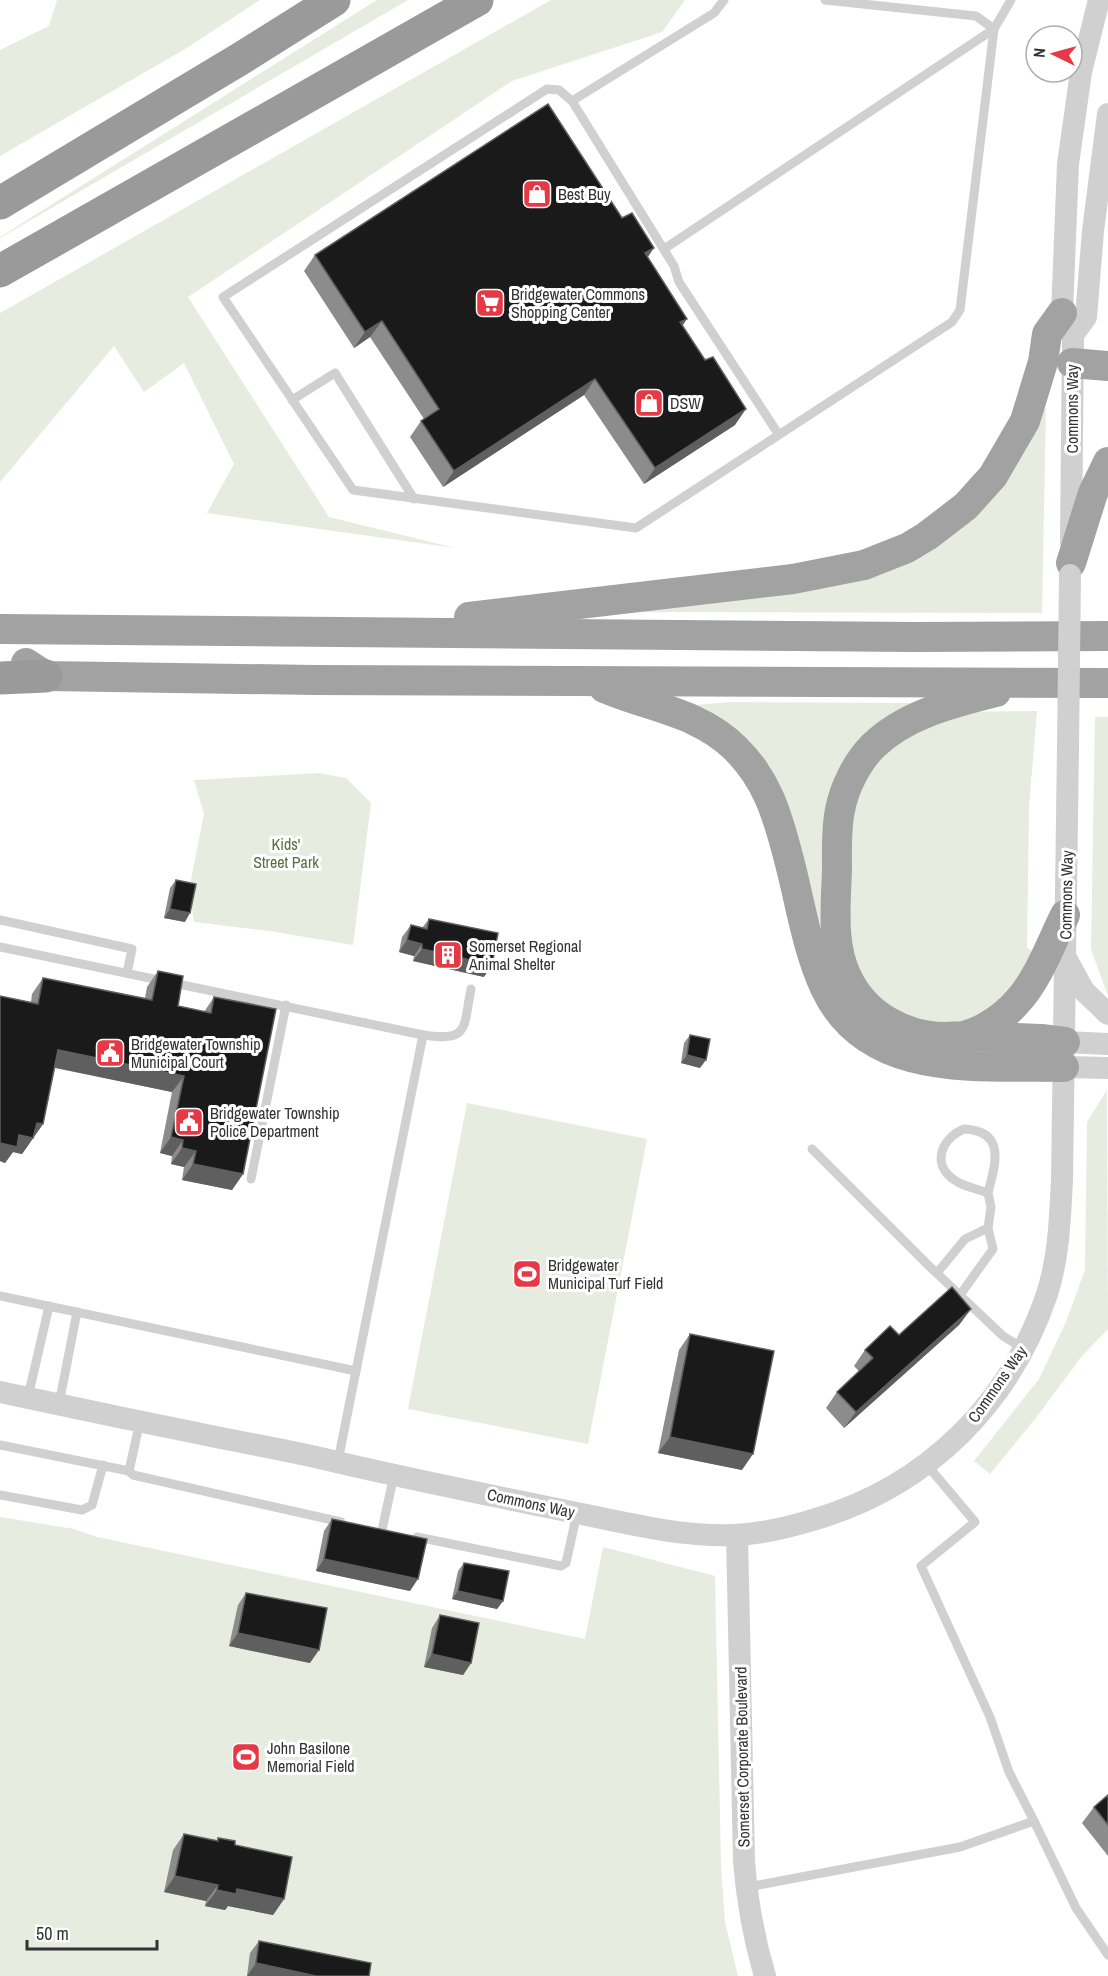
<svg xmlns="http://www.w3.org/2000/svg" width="1108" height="1976" font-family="'Archivo Narrow',sans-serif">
	<rect width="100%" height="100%" fill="#fff"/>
	<g fill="#e6ecdf">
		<path d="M 57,0 L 260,0 L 185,49 L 0,156 L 0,50 L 49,26 Z"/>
		<path d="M 377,0 L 408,0 L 0,238 L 0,237 Z"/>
		<path d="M 551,0 L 685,0 L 662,32 L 512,81 L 188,297 L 329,517 L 455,548 L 207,513 L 234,464 L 184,363 L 144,392 L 114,346 L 0,482 L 0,313 Z"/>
		<path d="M 1046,407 L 1042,613 L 615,612 L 838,584 L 978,506 Z"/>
		<path d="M 731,702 L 925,703 L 855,753 L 824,967 L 789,812 L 696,705 Z"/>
		<path d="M 1037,711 L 1029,806 L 1027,948 L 1035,952 L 1019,986 L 963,1027 L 915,1024 L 866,989 L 848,951 L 848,810 L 868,771 L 898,735 L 951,712 Z"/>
		<path d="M 1095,717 L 1108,717 L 1108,996 L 1091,949 Z"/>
		<path d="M 319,773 L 346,778 L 371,803 L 353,945 L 269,931 L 194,922 L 189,890 L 204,814 L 194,780 Z"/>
		<path d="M 1107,1090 L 1108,1329 L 1082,1356 L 1035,1419 L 990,1474 L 974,1461 L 1039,1379 L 1066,1322 L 1085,1270 L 1087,1122 Z"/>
		<path d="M 467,1103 L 647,1139 L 588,1444 L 408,1409 Z"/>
		<path d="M 0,1517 L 74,1529 L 97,1537 L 585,1639 L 603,1547 L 715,1576 L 721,1866 L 725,1922 L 738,1976 L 0,1976 Z"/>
	</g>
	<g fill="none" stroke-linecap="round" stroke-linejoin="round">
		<g stroke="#d0d0d0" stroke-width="9">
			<path d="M 572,101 L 714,13 L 724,0"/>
			<path d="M 664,249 L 994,29 L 976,16 L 825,0"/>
			<path d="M 292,400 L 335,373 L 414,499"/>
			<path d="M 779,435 L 679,282 L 674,266 L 572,101 L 559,90 L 547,89 L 223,297 L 353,490 L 636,528 L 952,322 L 960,310 L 994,29 L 1011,0"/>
			<path d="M 0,920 L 132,949 L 127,973"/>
			<path d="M 0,947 L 423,1035 L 338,1461"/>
			<path d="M 423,1035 C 470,1042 463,1028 471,989"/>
			<path d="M 964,1129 C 1007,1131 995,1165 988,1193 C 978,1189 965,1187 956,1181 C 931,1166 940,1139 964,1129 Z"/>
			<path d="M 812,1149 L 927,1264 L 1003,1336 L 1024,1349"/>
			<path d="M 251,1179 L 286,1005"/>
			<path d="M 937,1273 L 965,1239 L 988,1228"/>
			<path d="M 960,1295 L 993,1249 L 988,1228 L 991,1207 L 988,1193"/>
			<path d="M 0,1296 L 356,1371"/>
			<path d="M 28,1397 L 49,1306"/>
			<path d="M 59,1404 L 77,1312"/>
			<path d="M 140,1421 L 129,1471 L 133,1475 L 341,1522"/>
			<path d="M 0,1445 L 129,1471"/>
			<path d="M 0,1495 L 82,1510 L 92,1505 L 103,1465"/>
			<path d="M 382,1530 L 394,1475"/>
			<path d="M 417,1537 L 561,1566 L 566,1563 L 577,1513"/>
			<path d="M 1034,1821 L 1076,1908 L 1108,1955"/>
			<path d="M 748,1887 L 960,1847 L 1034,1821 L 1009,1772 L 990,1717 L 921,1566 L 975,1522 L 927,1465"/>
		</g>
		<g stroke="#d0d0d0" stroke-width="22">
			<path d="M 1073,335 L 1086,317 L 1093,231 L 1108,114"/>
			<path d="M 1071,542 L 1073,335 L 1062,313 L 1068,164 L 1081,72 L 1099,0"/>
			<path d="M 1066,958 L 1084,991 L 1108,1014"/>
			<path d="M 1065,1042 L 1108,1044"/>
			<path d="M 1064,1067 L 1108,1068"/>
			<path d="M 0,1392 C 74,1408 147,1423 221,1438 C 261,1446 302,1453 341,1463 C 414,1480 488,1495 562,1510 C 618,1521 676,1537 734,1535 C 761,1534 790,1527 816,1519 C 927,1486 1010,1404 1047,1294 C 1059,1257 1060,1218 1062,1180 L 1068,747"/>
			<path d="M 737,1535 L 744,1861 C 747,1900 754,1939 765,1976"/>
		</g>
		<g stroke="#a2a2a2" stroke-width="30">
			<path d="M 1072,363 L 1108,366"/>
			<path d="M 1071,563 L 1093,493 L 1108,462"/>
			<path d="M 469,617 L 793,579 L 864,565 L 907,548 L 927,536 L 966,506 L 993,476 L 1025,421 L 1043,362 L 1047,334 L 1062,313"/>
			<path d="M 0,629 L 914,637 L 1108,636"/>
			<path d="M 26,663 L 46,676 L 314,680 L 1108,683"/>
			<path d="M 604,688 C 648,707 699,712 735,748 C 767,779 777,814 788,856 C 800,900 806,947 825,988 C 868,1080 980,1065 1064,1067"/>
			<path d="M 996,692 C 953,703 906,714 873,746 C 857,762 844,788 840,810 C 836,829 837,850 837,869 C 836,904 831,944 847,977 C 865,1015 904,1037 946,1037 C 951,1036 958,1037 964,1036 C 983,1031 1004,1017 1017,1002 C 1038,980 1051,943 1065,915"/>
			<path d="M 966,1036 L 1041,1039 L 1065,1042"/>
		</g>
		<g stroke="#9a9a9a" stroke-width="33">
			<path d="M 0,203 L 240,59 L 334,0"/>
			<path d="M 0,271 L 477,0"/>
			<path d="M 0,678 L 46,676"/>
		</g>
		<path stroke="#d0d0d0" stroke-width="22" d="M 1068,747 L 1070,575"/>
	</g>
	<g fill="#8c8c8c">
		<path d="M 315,255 L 647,257 L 735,425 L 644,484 L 584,395 L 443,487 L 410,437 L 421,421 L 424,419 L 370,337 L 354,348 L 304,271 Z"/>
		<path d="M 176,880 L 185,922 L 164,918 L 170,888 Z"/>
		<path d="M 429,919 L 484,977 L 413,961 L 414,956 L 399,952 L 402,937 L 411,925 L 422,928 Z"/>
		<path d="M 158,971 L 178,1006 L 204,1012 L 214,997 L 243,1174 L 232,1190 L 182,1180 L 184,1167 L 171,1164 L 172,1156 L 160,1153 L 172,1092 L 55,1068 L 43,1124 L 22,1154 L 13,1152 L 5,1163 L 0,1161 L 0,996 L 31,1002 L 32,994 L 43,978 L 145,998 L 147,987 Z"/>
		<path d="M 690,1035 L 700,1068 L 681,1063 L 684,1043 Z"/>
		<path d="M 971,1309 L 959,1325 L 844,1428 L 826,1408 L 837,1392 L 859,1371 L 854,1366 L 865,1350 L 899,1335 Z"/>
		<path d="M 690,1334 L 742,1470 L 658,1453 L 679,1350 Z"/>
		<path d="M 332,1519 L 410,1591 L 316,1571 L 324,1531 Z"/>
		<path d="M 464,1563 L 503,1601 L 497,1609 L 452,1599 L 458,1571 Z"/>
		<path d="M 246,1593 L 310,1663 L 229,1646 L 238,1605 Z"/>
		<path d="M 440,1615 L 471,1663 L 463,1675 L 424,1667 L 432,1628 Z"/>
		<path d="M 1108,1795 L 1108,1856 L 1082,1823 L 1094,1807 Z"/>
		<path d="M 184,1834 L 216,1841 L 218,1838 L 235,1845 L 284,1899 L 273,1915 L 228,1906 L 225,1910 L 205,1906 L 206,1901 L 164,1892 L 173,1850 Z"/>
		<path d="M 259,1941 L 371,1963 L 247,1976 L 250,1953 Z"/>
	</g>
	<g fill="#5f5f5f">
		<path d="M 654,248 L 643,264 L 645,253 Z"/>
		<path d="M 687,319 L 676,335 L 680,322 Z"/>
		<path d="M 382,321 L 370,337 L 354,348 L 365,332 Z"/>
		<path d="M 595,379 L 584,395 L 443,487 L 454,471 Z"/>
		<path d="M 746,409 L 735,425 L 644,484 L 655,468 Z"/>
		<path d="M 170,909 L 190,913 L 185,922 L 164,918 Z"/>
		<path d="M 407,940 L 422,944 L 414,956 L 399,952 Z"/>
		<path d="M 422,949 L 492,965 L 484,977 L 413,961 Z"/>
		<path d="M 58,1050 L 184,1076 L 172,1092 L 47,1066 Z"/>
		<path d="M 687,1055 L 706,1060 L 700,1068 L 681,1063 Z"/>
		<path d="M 37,1123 L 43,1124 L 22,1154 L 13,1152 L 5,1163 L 0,1161 L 0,1143 L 19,1135 Z"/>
		<path d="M 171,1137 L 183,1140 L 172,1156 L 160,1153 Z"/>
		<path d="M 182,1148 L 196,1151 L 184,1167 L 171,1164 Z"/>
		<path d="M 193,1164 L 243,1174 L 232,1190 L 182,1180 Z"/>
		<path d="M 971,1309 L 959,1325 L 844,1428 L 856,1412 Z"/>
		<path d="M 670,1437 L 753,1454 L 742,1470 L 658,1453 Z"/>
		<path d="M 324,1559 L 418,1579 L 410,1591 L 316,1571 Z"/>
		<path d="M 458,1591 L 503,1601 L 497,1609 L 452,1599 Z"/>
		<path d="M 238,1633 L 319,1650 L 310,1663 L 229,1646 Z"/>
		<path d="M 432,1654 L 471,1663 L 463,1675 L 424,1667 Z"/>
		<path d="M 175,1876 L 218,1885 L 206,1901 L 164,1892 Z"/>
		<path d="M 237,1889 L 284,1899 L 273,1915 L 228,1906 L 225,1910 L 205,1906 L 217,1890 Z"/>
		<path d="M 256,1963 L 316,1976 L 247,1976 Z"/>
	</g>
	<g fill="#1a1a1a" stroke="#5f5f5f" stroke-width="1.5">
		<path d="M 548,104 L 622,218 L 632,213 L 654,248 L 645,253 L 687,319 L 680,322 L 705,360 L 713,357 L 746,409 L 655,468 L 595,379 L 454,471 L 421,421 L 439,409 L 382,321 L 365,332 L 315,255 Z"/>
		<path d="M 176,880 L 196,884 L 190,913 L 170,909 Z"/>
		<path d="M 429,919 L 498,933 L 492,965 L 422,949 L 422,944 L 407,940 L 411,925 L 427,929 Z"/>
		<path d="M 158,971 L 183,976 L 178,1006 L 211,1013 L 214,997 L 276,1009 L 243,1174 L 193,1164 L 196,1151 L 182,1148 L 183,1140 L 171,1137 L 184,1076 L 58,1050 L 43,1124 L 37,1123 L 33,1138 L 19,1135 L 17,1147 L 0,1143 L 0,996 L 38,1004 L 43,978 L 152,1000 Z"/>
		<path d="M 690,1035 L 710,1039 L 706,1060 L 687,1055 Z"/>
		<path d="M 952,1287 L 971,1309 L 856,1412 L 837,1392 L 873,1358 L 865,1350 L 890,1326 L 899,1335 Z"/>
		<path d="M 690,1334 L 774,1351 L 753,1454 L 670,1437 Z"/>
		<path d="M 332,1519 L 427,1539 L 418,1579 L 324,1559 Z"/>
		<path d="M 464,1563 L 509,1571 L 503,1601 L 458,1591 Z"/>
		<path d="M 246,1593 L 327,1608 L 319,1650 L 238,1633 Z"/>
		<path d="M 440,1615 L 479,1623 L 471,1663 L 432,1654 Z"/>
		<path d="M 1108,1795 L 1108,1825 L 1094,1807 Z"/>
		<path d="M 184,1834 L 218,1841 L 218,1838 L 235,1841 L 235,1845 L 292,1857 L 284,1899 L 237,1889 L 236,1894 L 217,1890 L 218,1885 L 175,1876 Z"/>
		<path d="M 259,1941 L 371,1963 L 369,1976 L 316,1976 L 256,1963 Z"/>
	</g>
	<defs>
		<g id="shop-square" transform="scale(1.5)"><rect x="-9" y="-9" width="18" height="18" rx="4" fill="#e63946" stroke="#fff"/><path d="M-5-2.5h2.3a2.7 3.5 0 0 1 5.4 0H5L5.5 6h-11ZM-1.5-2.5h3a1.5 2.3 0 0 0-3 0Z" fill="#fff"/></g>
		<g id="supermarket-square" transform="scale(1.5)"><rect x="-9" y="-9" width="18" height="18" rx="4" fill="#e63946" stroke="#fff"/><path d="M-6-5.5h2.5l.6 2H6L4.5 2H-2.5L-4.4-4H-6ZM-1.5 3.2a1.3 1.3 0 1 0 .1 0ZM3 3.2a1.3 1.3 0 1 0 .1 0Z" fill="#fff"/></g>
		<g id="building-square" transform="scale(1.5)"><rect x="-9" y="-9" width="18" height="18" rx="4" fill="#e63946" stroke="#fff"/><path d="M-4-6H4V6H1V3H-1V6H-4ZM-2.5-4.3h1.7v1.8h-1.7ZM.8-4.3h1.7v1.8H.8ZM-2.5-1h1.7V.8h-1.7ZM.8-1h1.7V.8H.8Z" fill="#fff"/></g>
		<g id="civic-square" transform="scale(1.5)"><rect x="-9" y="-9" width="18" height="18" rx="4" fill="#e63946" stroke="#fff"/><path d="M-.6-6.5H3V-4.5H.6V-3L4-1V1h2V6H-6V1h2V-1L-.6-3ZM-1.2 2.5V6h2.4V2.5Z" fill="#fff"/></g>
		<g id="stadium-square" transform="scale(1.5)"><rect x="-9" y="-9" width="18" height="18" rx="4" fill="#e63946" stroke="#fff"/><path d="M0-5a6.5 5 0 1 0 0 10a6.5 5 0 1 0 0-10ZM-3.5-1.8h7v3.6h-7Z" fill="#fff"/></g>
	</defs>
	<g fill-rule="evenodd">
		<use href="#shop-square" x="537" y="194"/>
		<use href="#supermarket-square" x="490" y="303"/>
		<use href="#shop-square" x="649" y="403"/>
		<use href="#building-square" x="448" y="955"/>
		<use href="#civic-square" x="110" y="1053"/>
		<use href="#civic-square" x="189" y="1122"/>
		<use href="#stadium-square" x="527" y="1274"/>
		<use href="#stadium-square" x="246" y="1757"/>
	</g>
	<g text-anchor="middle" stroke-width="6" stroke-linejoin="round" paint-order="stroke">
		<g font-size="16" fill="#333" stroke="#fff" text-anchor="start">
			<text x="558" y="200">Best Buy</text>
			<text x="511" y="300">Bridgewater Commons<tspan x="511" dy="18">Shopping Center</tspan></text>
			<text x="670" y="409">DSW</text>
			<text x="469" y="952">Somerset Regional<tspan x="469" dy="18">Animal Shelter</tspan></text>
			<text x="131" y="1050">Bridgewater Township<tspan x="131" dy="18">Municipal Court</tspan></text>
			<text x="210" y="1119">Bridgewater Township<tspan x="210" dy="18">Police Department</tspan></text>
			<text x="548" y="1271">Bridgewater<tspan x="548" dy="18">Municipal Turf Field</tspan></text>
			<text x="267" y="1754">John Basilone<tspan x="267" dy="18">Memorial Field</tspan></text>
		</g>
		<g font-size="16" fill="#333" stroke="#fff">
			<text transform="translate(1072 409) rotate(-90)" y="6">Commons Way</text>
			<text transform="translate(1066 895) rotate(-89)" y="6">Commons Way</text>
			<text transform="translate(997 1384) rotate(-55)" y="6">Commons Way</text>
			<text transform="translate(531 1503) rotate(12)" y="6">Commons Way</text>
			<text transform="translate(742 1757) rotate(-91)" y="6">Somerset Corporate Boulevard</text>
		</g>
		<g font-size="16" fill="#56703f" stroke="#fff">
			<text x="286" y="850">Kids'<tspan x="286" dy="18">Street Park</tspan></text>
		</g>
	</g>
	<g transform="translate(1054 54) rotate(275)"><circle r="28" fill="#ffffff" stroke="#adadad" stroke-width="1.5"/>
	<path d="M0-4.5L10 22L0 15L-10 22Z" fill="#e63946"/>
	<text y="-9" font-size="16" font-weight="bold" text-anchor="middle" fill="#333333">N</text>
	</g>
	<path d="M27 1940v9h130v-9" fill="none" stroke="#333333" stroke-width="3"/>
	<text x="36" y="1940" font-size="18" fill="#333333" stroke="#ffffff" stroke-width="4.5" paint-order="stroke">50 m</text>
</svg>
